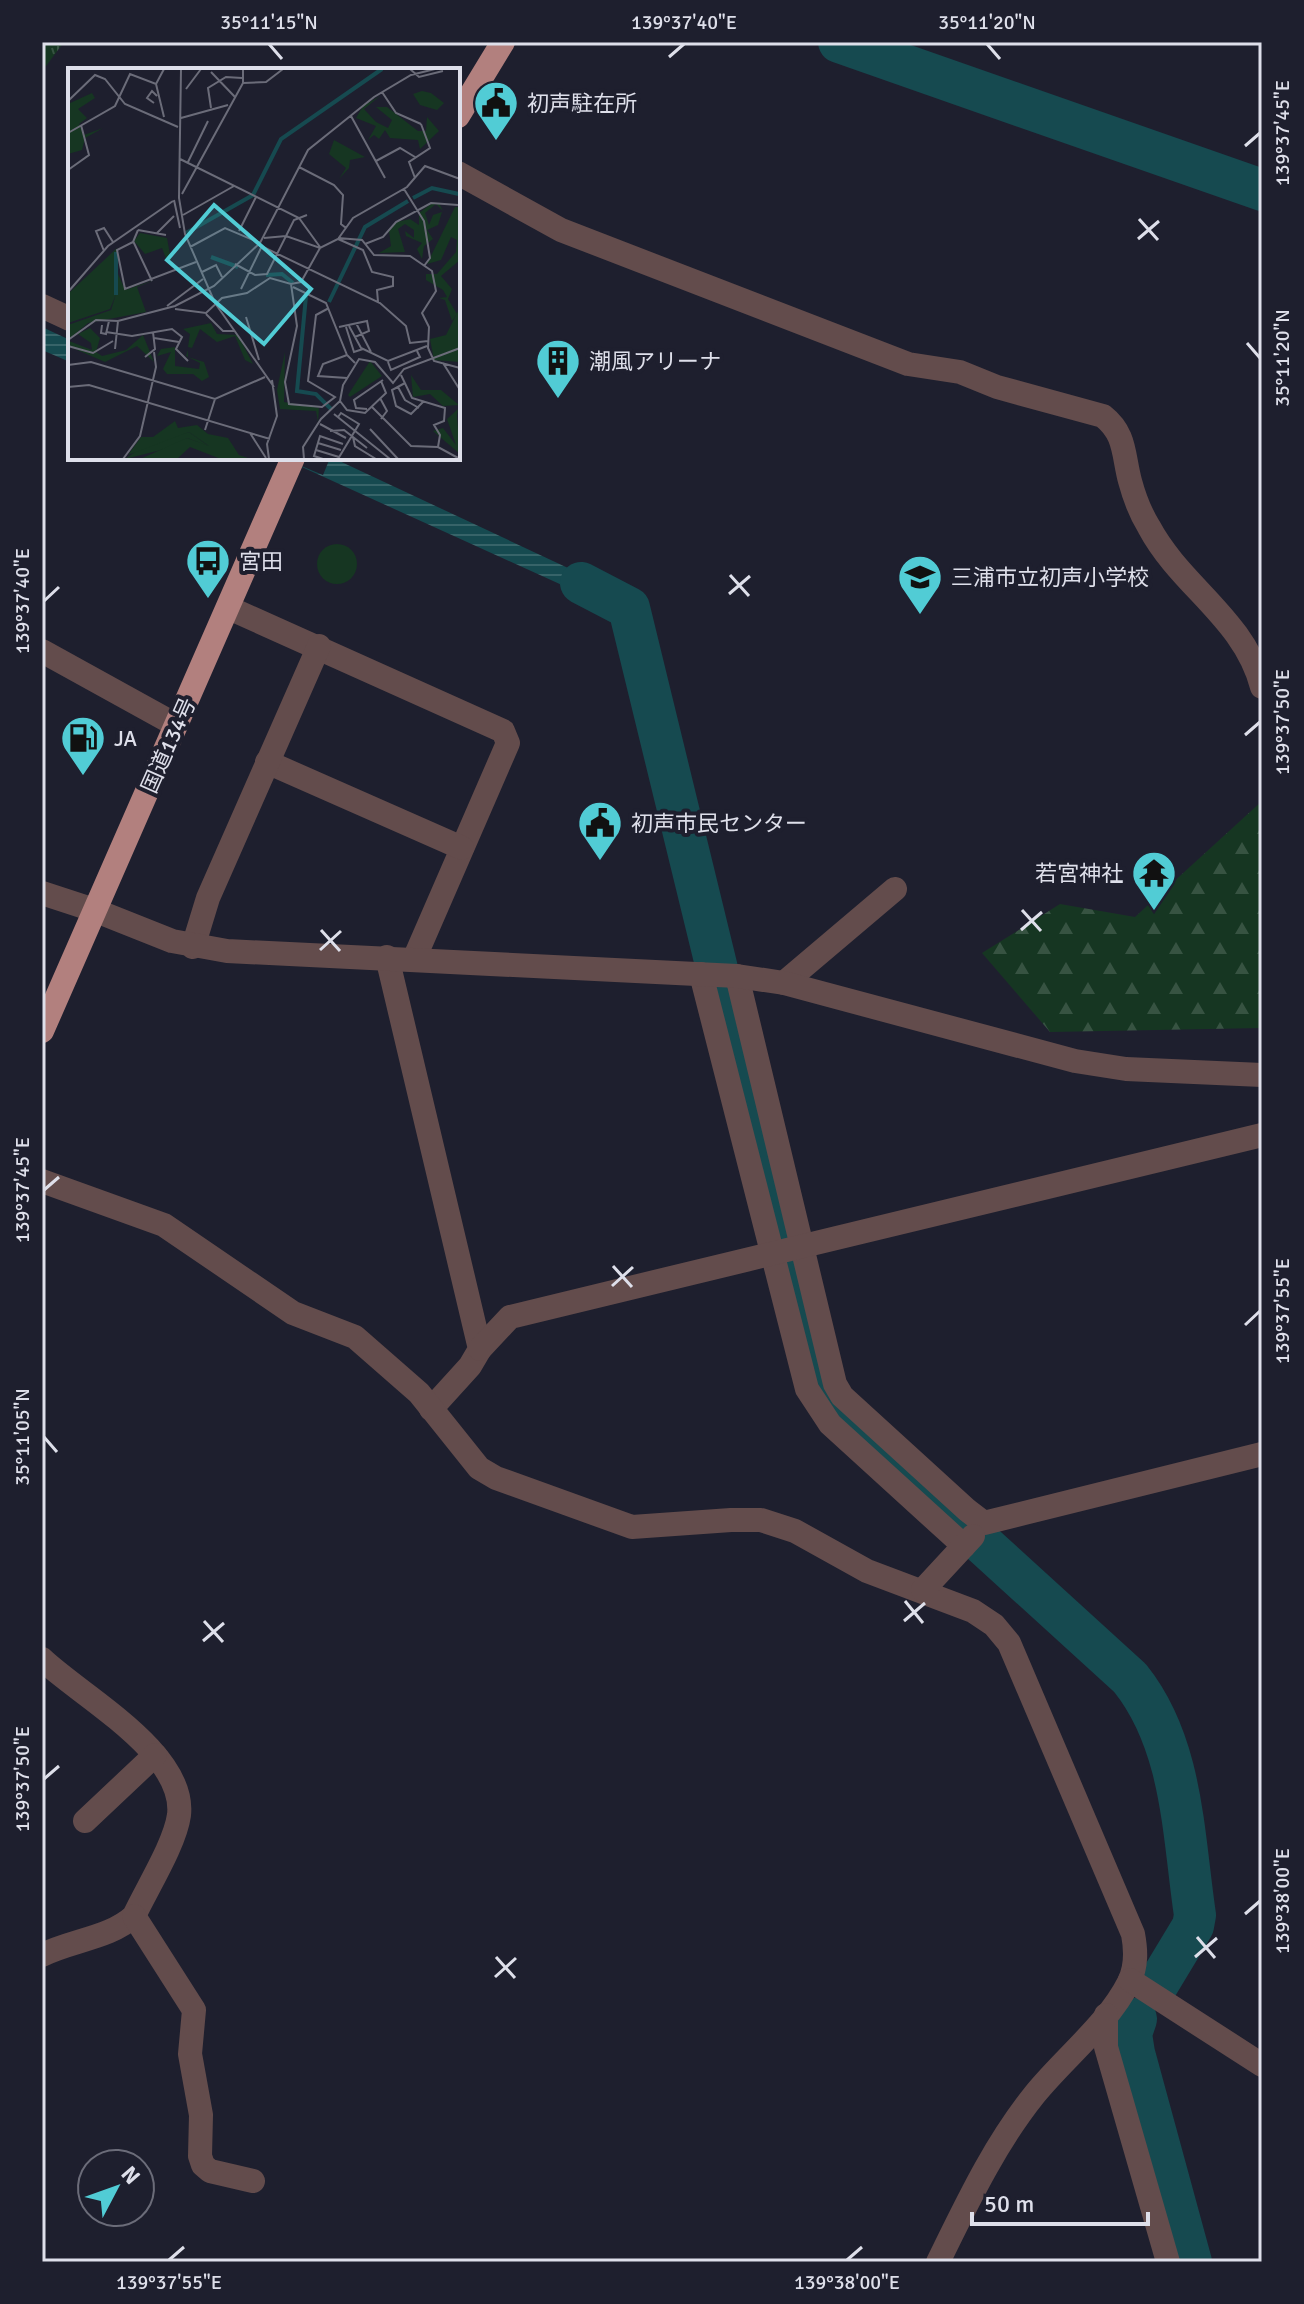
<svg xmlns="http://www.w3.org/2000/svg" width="1304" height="2304" font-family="Signika,'Noto Sans JP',sans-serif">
	<defs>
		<pattern id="forest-firs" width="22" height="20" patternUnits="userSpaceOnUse" patternTransform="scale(2)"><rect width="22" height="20" fill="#163622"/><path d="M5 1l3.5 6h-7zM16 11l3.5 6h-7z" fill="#375342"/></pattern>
		<pattern id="park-tufts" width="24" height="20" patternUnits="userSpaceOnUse" patternTransform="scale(2)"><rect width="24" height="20" fill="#163622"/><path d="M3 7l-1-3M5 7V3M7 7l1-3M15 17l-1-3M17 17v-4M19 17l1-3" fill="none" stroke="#375342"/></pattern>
		<pattern id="water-rules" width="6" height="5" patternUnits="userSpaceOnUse" patternTransform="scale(2)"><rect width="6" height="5" fill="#164a50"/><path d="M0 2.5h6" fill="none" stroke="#376469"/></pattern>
	</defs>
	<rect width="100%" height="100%" fill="#1e1f2e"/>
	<circle fill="#163622" cx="337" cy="564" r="20"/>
	<path fill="url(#forest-firs)" d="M 1262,801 L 1262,1028 L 1050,1032 L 982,953 L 1060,904 L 1135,917 Z"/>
	<path fill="url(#park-tufts)" d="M 42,42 L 64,42 L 46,66 L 42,64 Z"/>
	<g fill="url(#water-rules)">
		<path d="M 42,327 L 70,340 L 70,362 L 42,350 Z"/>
		<path d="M 282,458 L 333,458 L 598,582 L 630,605 L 628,615 Z"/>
	</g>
	<path fill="#1e1f2e" d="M 282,458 L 330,458 L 323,475 Z"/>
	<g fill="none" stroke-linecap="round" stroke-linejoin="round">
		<g stroke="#164a50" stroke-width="42">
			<path d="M 839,42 L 1262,190"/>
			<path d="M 581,583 L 629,608 L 819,1387 L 839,1413 L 1130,1678 C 1183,1744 1183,1834 1195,1915 L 1193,1926 L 1158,1984"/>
			<path d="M 1136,2019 L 1131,2034 L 1134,2053 L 1191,2262"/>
		</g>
		<g stroke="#634c4c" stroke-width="24">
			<path d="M 458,173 L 561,230 L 908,364 L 960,372 L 997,387 L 1103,416 C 1126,434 1123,455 1130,481 C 1134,496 1141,514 1149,527 C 1181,587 1244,618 1262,687"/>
			<path d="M 42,306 L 70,319"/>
			<path d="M 229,608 L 503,731 L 508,743 L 415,957"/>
			<path d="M 267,762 L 462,848"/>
			<path d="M 42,893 L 94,910"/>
			<path d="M 193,947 L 208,898 L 319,646"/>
			<path d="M 387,957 L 480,1349 L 470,1366 L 431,1409"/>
			<path d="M 701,974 L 807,1389 L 830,1424 L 964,1546"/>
			<path d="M 737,976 L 835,1384 L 842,1396 L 967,1510 L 984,1523 L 1262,1454"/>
			<path d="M 784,983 L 895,889"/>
			<path d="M 42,1181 L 164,1225 L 293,1313 L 355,1337 L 419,1393 L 479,1468 L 496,1478 L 632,1527 L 731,1520 L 761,1520 L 795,1531 L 867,1571 L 973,1611 L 994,1625 L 1009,1643 L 1133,1934 C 1136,1950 1137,1966 1129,1982 C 1108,2024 1065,2057 1035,2094 C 994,2145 967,2203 938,2262"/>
			<path d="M 480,1349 L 510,1317 L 1262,1135"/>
			<path d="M 923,1590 L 973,1536"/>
			<path d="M 42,1659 C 82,1697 186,1753 179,1815 C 175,1844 147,1888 134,1916 C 110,1938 72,1940 42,1955"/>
			<path d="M 85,1821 L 155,1755"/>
			<path d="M 134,1916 L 194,2010 L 190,2054 L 201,2115 L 200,2156 L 203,2165 L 210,2171 L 253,2181"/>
			<path d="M 1130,1980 L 1262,2065"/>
			<path d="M 1106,2015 L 1106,2047 L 1168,2262"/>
		</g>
		<g stroke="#634c4c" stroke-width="24">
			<path d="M 42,651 L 176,725"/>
			<path d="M 94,910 L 172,941 L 227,951 L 737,976 L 784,983 L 1075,1061 L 1126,1069 L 1262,1075"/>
		</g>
		<g stroke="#b2807e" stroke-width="24">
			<path d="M 458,116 L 503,42"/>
			<path d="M 42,1031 L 293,458"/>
		</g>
	</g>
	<path fill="none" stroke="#dedfea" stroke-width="3" d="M 269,44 L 282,59M 987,44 L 1000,59M 669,57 L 684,44M 1245,146 L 1260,133M 1139,219 L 1158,240M 1138,239 L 1159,221M 1247,343 L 1260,358M 730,575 L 749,596M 729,594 L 750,576M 44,601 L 59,587M 1245,735 L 1260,722M 1022,910 L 1041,931M 321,930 L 340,951M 1021,930 L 1042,912M 320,950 L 341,931M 44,1190 L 59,1177M 613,1266 L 632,1287M 612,1286 L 633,1267M 1245,1325 L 1260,1311M 44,1437 L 57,1452M 905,1601 L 923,1623M 204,1621 L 223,1642M 904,1621 L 925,1603M 203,1641 L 224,1623M 44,1779 L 59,1766M 1245,1914 L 1260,1901M 1197,1937 L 1215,1958M 496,1957 L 515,1978M 1195,1957 L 1217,1938M 495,1977 L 516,1958M 169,2260 L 184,2247M 847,2260 L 862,2247"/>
	<defs>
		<g id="civic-pin" transform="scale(2.3)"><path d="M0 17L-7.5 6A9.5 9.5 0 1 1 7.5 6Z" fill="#51ccd5" stroke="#1e1f2e"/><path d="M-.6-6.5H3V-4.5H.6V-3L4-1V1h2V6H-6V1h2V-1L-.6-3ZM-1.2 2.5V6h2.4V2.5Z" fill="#111"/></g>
		<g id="building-pin" transform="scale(2.3)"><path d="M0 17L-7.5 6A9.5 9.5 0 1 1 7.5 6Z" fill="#51ccd5" stroke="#1e1f2e"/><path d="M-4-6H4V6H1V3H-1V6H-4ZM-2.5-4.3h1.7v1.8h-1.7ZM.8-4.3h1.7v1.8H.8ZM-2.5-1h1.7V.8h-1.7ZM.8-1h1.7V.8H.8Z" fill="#111"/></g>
		<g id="bus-pin" transform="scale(2.3)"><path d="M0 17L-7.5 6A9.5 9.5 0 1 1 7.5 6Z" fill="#51ccd5" stroke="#1e1f2e"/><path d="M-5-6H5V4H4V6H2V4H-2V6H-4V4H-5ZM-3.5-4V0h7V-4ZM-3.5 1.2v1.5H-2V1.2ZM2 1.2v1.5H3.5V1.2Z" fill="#111"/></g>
		<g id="school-pin" transform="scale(2.3)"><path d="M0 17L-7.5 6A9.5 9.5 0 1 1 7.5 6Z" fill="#51ccd5" stroke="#1e1f2e"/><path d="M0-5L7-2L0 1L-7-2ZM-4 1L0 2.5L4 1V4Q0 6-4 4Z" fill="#111"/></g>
		<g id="fuel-pin" transform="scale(2.3)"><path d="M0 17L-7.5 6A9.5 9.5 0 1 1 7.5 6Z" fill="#51ccd5" stroke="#1e1f2e"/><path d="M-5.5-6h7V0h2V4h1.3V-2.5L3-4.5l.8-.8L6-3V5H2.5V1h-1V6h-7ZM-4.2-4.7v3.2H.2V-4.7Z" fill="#111"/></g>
		<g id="temple-pin" transform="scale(2.3)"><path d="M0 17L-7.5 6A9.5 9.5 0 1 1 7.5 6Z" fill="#51ccd5" stroke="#1e1f2e"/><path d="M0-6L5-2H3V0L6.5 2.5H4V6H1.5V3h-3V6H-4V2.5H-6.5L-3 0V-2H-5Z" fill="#111"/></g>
	</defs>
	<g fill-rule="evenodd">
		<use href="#civic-pin" x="496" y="103"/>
		<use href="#building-pin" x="558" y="361"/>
		<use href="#bus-pin" x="208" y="561"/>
		<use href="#school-pin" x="920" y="577"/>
		<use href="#fuel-pin" x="83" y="738"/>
		<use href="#civic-pin" x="600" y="823"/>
		<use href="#temple-pin" x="1154" y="873"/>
	</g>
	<g text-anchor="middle" stroke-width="8" stroke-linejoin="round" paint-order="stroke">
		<g font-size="22" fill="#dedfea" stroke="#1e1f2e" text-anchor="start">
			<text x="527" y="111">初声駐在所</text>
			<text x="589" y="369">潮風アリーナ</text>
			<text x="239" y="569">宮田</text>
			<text x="951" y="585">三浦市立初声小学校</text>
			<text x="114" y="746">JA</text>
			<text x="631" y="831">初声市民センター</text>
			<text x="1123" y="881" text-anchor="end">若宮神社</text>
		</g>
		<g font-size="22" fill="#dedfea" stroke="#1e1f2e">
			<text transform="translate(168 745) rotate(-66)" y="8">国道134号</text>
		</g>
	</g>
	<g transform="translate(68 68)">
		<rect width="392" height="392" fill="#1e1f2e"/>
		<path d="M 49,180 L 47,199 L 57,222 L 87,212 L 69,219 L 78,244 L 20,255 L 0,272 L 0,257 L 43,242 L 48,226 L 42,241 L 0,255 L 1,225 ZM 121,364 L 142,379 L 119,370 L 109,378 L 57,391 L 78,376 Z" fill="#163622"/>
		<path d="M 354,23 L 363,25 L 376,35 L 369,42 L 352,37 L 345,26 ZM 24,25 L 27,30 L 10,41 L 19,50 L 11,56 L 16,67 L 35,60 L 17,70 L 14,82 L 0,86 L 0,36 ZM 312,28 L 296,41 L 308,54 L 320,60 L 324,52 L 308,39 L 319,39 L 350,63 L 358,63 L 359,49 L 371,63 L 352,81 L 350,72 L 322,70 L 317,62 L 311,71 L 306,67 L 300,72 L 308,58 L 288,50 L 295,38 ZM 266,72 L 297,89 L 282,92 L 281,100 L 271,111 L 278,100 L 261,86 ZM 371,135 L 375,143 L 368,136 L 357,145 L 361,157 L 365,147 L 374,144 L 370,157 L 359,162 L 365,171 L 356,178 L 354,191 L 349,181 L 354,175 L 338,168 L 337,163 L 346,170 L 346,162 L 337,156 L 330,161 L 337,184 L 311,185 L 323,178 L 321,163 L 329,154 L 342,151 L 351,157 L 351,145 L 363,136 ZM 387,139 L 392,139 L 392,192 L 373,208 L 384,221 L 380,231 L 389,246 L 384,253 L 377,232 L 371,230 L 379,229 L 375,222 L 358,212 L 358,206 L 369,206 L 388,184 L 389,172 L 383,169 L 373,192 L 359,196 ZM 143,255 L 149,266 L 170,267 L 185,296 L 177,292 L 167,268 L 149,274 L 132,261 L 124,280 L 120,279 L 122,266 L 115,261 ZM 22,260 L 32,270 L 28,284 L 34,288 L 58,282 L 75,267 L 86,294 L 69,278 L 37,294 L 0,278 L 1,273 L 24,282 L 23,275 L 10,266 ZM 107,279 L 107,298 L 131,301 L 132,295 L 118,288 L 120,282 L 120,289 L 136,294 L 141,309 L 134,313 L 125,306 L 99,306 L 95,301 L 103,284 L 89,288 L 93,281 ZM 217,284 L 216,334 L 251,340 L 250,354 L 248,343 L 212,341 L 209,322 ZM 343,307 L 353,322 L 373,322 L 391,337 L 375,338 L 362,326 L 345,329 ZM 390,341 L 389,348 L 392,386 L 365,363 L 375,360 L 388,377 L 379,351 ZM 107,353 L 110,360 L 129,357 L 140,366 L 160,370 L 171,387 L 183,391 L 153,391 L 122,379 L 109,391 L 72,391 L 119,370 L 141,378 L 121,364 L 60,387 L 73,369 L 85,369 Z" fill="#163622"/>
		<path d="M 72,165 L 99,170 L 103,192 L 99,193 L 94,180 L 77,186 L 66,173 ZM 392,239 L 392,294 L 366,292 L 362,271 L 378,267 ZM 302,293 L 314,308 L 282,329 L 280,327 Z" fill="#163622"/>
		<path fill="none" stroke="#164a50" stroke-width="4" d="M 345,130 L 364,120 L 391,126M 118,165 L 185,127 L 213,71 L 314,1M 143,189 L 170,199M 198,207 L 214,206 L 225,215M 48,227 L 48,184M 238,228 L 229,323 L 248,326 L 263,341M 261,234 L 297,159 L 340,133"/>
		<path fill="none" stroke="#6b6c79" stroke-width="2" d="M 113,1 L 111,130 L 117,166 L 147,235 L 206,319M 342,1 L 351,9 L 375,3M 143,4 L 167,29M 175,15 L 198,14 L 215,1M 88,16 L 96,49M 118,21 L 133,1M 314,24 L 328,45 L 353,56M 0,33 L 27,7 L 37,11 L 57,36 L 110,59M 86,35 L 79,30 L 84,23 L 89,28M 143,40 L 140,20 L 158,9 L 174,10M 283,48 L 317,110M 113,50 L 160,37M 0,65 L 47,38 L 62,6 L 88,16 L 96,1M 112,91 L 231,150 L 252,179M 308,93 L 332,80 L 347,89M 120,94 L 140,53M 231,99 L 266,117 L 275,127 L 273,156 L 278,160M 0,102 L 21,87 L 13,57M 347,110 L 341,94 L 362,80 L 353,56M 336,121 L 356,153 L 362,190 L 356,198M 114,126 L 175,15 L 175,1M 106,132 L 112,160M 115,147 L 166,118M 70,162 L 65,174 L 49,182 L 57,221 L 128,194M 70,162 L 98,167M 171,163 L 188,129M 89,165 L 106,148M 196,170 L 218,168 L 252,180 L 270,171 L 285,150 L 339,119 L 357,98 L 392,111M 270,170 L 294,172 L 306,187 L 342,188 L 364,203 L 368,223 L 354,245 L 361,259 L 360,280 L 366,293 L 392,300M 270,171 L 295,182 L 304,204 L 325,209 L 325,218 L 309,222 L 310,234M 65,173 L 84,213M 297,176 L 315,169 L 328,154 L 363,135 L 390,137M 191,177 L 312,235 L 338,258 L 342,275 L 360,273M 122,179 L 157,160 L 192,175M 36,183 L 28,163 L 36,160 L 45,174M 167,196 L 187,207 L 199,206 L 226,152 L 239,147M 134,204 L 148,197 L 154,209M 223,216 L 229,258 L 217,314 L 221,336 L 254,339 L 267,329 L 240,313 L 248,247 L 261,240M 225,219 L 258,235 L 279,287 L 287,295M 173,221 L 194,178M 0,224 L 40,178 L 105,133M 99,238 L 135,211M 107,241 L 138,245 L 154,230 L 179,225 L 202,210 L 223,216 L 233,214 L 252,180M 138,246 L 155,263 L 166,263M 178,249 L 191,292M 288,255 L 303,284M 34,257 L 33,265 L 38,266 L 41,253M 281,258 L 293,280 L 320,293 L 359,278M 271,259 L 299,253 L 301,263 L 287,269M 278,259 L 286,284 L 295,281M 38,264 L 64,268 L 104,261 L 114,269 L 108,281 L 120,293M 86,270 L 111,274M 0,272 L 28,252 L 50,253 L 107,238 L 146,218 L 192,175 L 240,82 L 306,29 L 343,7 L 367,1M 0,278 L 25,285 L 45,273M 47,281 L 50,253M 77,289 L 87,281 L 85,264M 320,294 L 323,302 L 352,289 L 349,283M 375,295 L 392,322M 0,297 L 23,294 L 147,331 L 197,309M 333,307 L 344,330 L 377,340 L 376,353 L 366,357 L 372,367 L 370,379M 279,310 L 250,308 L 255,296 L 279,287M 337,315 L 324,322 L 328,338 L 343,346 L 356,333M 0,319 L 21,317 L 202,371M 330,319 L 337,332 L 351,340M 312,330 L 319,343 L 313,351M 272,333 L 279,342 L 297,345 L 318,325 L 313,313M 304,339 L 343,378 L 370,379 L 392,391M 299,341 L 288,340 L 286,332 L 315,312M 266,346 L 322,391M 270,349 L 273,345 L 291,356 L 270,391M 252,356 L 278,370M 302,361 L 330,391M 137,362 L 147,331M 262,363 L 276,362 L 299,380M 182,365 L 198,390M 285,369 L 287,378 L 308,391M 250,375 L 273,382M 248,382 L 271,389M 55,391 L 72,368 L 88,299 L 86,284M 201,391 L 199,376 L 209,348 L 204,312M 236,391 L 235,379 L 253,351 L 272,333 L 275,317 L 291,291 L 307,294 L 325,315 L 336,301 L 392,280M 255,391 L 246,388 L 252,368 L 275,376"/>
		<path fill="#51ccd5" fill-opacity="0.15" stroke="#51ccd5" stroke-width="4" d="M 146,137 L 243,221 L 196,276 L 99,192 Z"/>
		<rect width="392" height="392" fill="none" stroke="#dedfea" stroke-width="4"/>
	</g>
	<rect width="1304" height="2304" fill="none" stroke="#1e1f2e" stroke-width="88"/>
	<g transform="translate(116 2188) rotate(49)"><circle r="38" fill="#1e1f2e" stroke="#6b6c79" stroke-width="2"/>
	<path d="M0-6L14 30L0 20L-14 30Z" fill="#51ccd5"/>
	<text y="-12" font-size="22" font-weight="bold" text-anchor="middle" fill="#dedfea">N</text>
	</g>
	<path d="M972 2212v12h176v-12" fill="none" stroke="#dedfea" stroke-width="4"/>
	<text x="984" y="2212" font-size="24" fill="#dedfea" stroke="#1e1f2e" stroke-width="6" paint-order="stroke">50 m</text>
	<rect x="44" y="44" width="1216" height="2216" fill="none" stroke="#dedfea" stroke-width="3"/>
	<g font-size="20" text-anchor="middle" fill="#dedfea">
		<text x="269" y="29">35°11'15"N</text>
		<text x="684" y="29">139°37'40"E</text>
		<text x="987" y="29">35°11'20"N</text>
		<text transform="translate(1282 133) rotate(-90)" y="7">139°37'45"E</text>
		<text transform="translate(1282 358) rotate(-90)" y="7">35°11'20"N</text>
		<text transform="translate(22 601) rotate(-90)" y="7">139°37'40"E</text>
		<text transform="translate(1282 722) rotate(-90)" y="7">139°37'50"E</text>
		<text transform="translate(22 1190) rotate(-90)" y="7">139°37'45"E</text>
		<text transform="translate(1282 1311) rotate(-90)" y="7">139°37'55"E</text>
		<text transform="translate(22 1437) rotate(-90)" y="7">35°11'05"N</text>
		<text transform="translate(22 1779) rotate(-90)" y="7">139°37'50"E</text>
		<text transform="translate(1282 1901) rotate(-90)" y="7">139°38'00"E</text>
		<text x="169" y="2289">139°37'55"E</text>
		<text x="847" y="2289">139°38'00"E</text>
	</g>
</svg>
